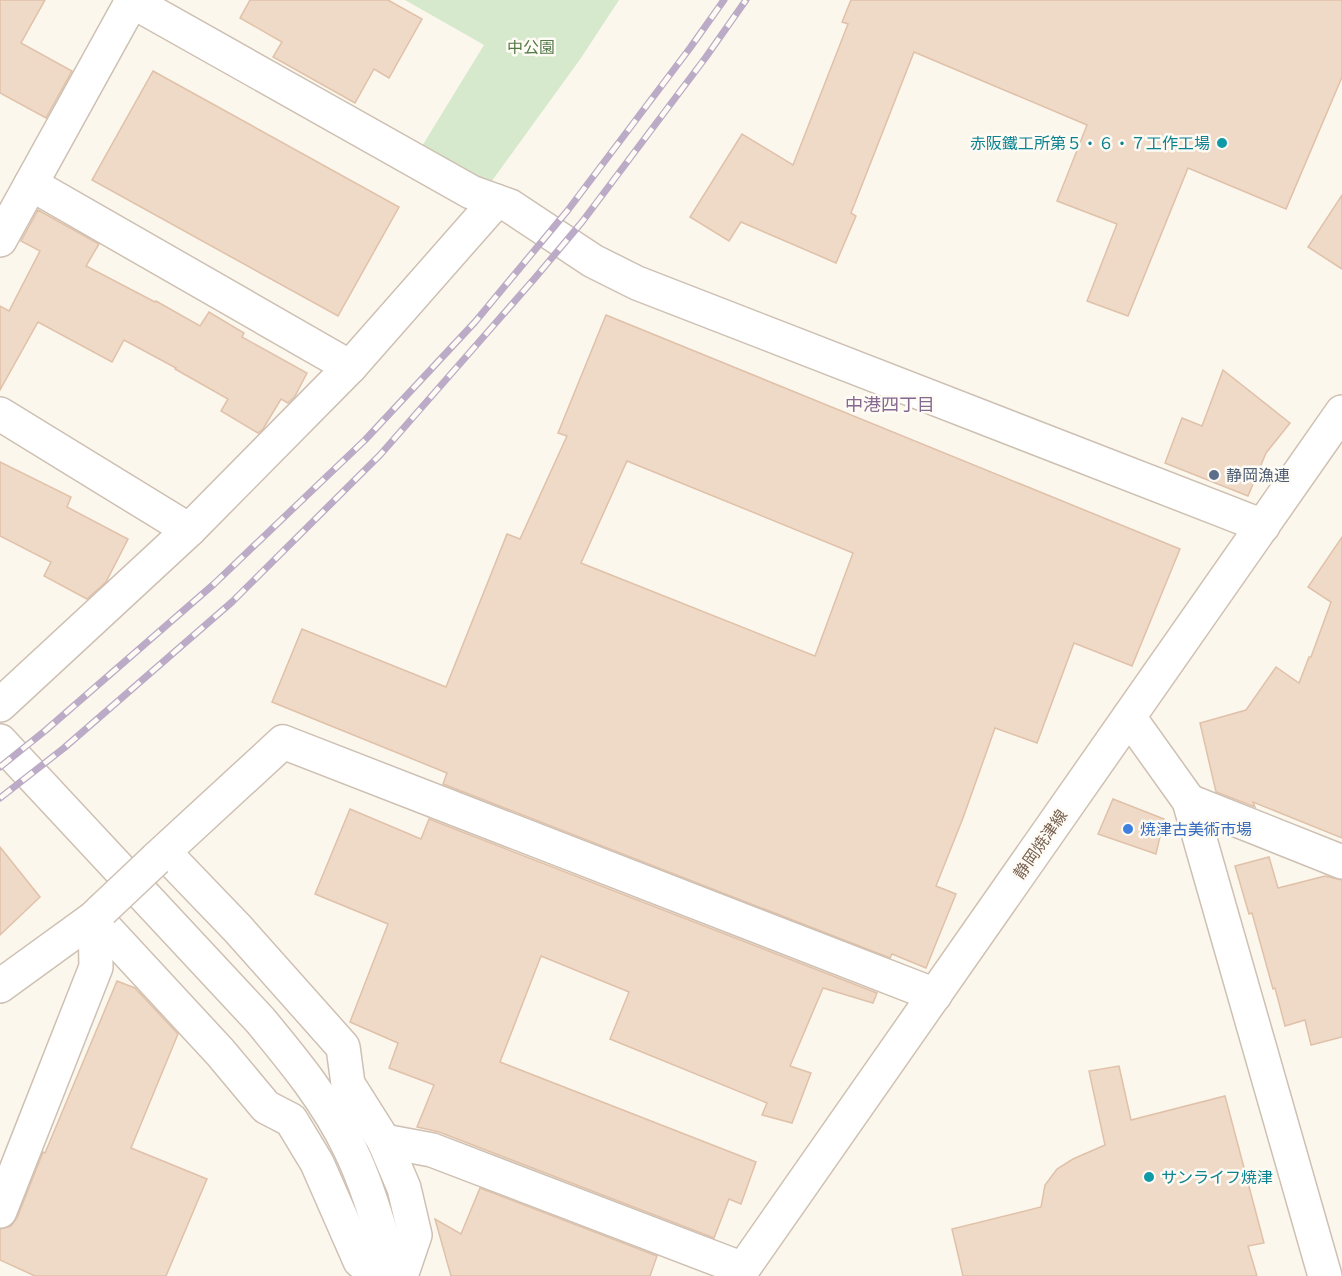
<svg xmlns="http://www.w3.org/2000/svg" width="1342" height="1276" font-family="'Golos Text','Noto Sans JP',sans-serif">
	<rect width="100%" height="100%" fill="#fcf7ed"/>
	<path fill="#d6e9cc" d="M 405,0 L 619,0 L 581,58 L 486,189 L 419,151 L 484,45 Z"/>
	<g fill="#efd9c7" stroke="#e0c1a9" stroke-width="1.5" fill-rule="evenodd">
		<path d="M 0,0 L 45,0 L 21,43 L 72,71 L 46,118 L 0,93 Z"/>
		<path d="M 250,0 L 388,0 L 422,19 L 389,78 L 374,69 L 355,103 L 273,57 L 282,42 L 240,18 Z"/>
		<path d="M 851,0 L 1342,0 L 1342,77 L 1286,209 L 1188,168 L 1128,316 L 1087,301 L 1117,224 L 1057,201 L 1087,125 L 914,52 L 851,213 L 856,216 L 836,263 L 741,222 L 729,241 L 690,217 L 742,134 L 793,165 L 848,24 L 842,22 Z"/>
		<path d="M 153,71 L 399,207 L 338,316 L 92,180 Z"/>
		<path d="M 1342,195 L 1342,269 L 1308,247 Z"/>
		<path d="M 38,210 L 99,244 L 86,266 L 155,302 L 156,301 L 200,326 L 209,312 L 244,333 L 242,337 L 307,373 L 295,396 L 288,403 L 281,399 L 263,429 L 258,433 L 221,411 L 228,399 L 175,369 L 176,368 L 124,340 L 112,362 L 38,322 L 0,390 L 0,306 L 9,311 L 40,251 L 21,241 Z"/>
		<path d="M 606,315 L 1180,549 L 1132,666 L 1074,643 L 1037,743 L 995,728 L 963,818 L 936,886 L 956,894 L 926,968 L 892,954 L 890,958 L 443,784 L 447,773 L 272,702 L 302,629 L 446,687 L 507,534 L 520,539 L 567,436 L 558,433 ZM 627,461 L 853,553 L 815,656 L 581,563 Z"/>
		<path d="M 1223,370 L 1290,423 L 1266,453 L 1248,496 L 1165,463 L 1182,418 L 1202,426 Z"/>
		<path d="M 0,462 L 71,497 L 67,507 L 128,539 L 106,582 L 87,599 L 44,576 L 51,562 L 0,536 Z"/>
		<path d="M 1342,537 L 1342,838 L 1253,802 L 1255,807 L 1216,792 L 1200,723 L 1246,710 L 1276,667 L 1299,683 L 1309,657 L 1311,657 L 1331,602 L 1308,587 Z"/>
		<path d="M 1113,799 L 1164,819 L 1156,854 L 1098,834 Z"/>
		<path d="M 350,809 L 421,839 L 429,819 L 877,993 L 873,1003 L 823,988 L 790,1066 L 811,1073 L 792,1123 L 762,1115 L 767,1103 L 610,1039 L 629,992 L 541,956 L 500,1062 L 756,1162 L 741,1204 L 729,1199 L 714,1238 L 439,1132 L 417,1127 L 434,1085 L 389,1068 L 398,1043 L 350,1022 L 388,924 L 315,894 Z"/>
		<path d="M 0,847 L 40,897 L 0,935 Z"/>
		<path d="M 1269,857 L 1278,888 L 1325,876 L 1342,880 L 1342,1037 L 1311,1045 L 1305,1020 L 1285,1026 L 1275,988 L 1273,989 L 1252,913 L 1249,914 L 1235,866 Z"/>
		<path d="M 117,981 L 135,988 L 178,1034 L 131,1148 L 207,1179 L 166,1276 L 35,1276 L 0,1260 L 0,1229 L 11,1226 L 17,1218 L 43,1152 L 45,1153 Z"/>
		<path d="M 1119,1066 L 1131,1120 L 1225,1096 L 1264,1243 L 1248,1246 L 1257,1276 L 963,1276 L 952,1229 L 1041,1207 L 1045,1185 L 1057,1169 L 1073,1159 L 1105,1145 L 1089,1071 Z"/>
		<path d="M 480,1188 L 657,1256 L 650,1276 L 451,1276 L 435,1219 L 461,1234 Z"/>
	</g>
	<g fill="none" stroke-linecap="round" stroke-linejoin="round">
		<g stroke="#cec0b3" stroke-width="36">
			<g id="minor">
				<path d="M 130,0 L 471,192 L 510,206 L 593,261 L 637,283 L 1263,526"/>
				<path d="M 31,184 L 350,367"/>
				<path d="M 0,240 L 132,1"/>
				<path d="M 0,414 L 189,530"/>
				<path d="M 0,705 L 189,530 L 350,367 L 496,201"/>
				<path d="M 1129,717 L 1189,801 L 1325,1276"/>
				<path d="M 1189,801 L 1342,862"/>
				<path d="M 164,852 L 238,929 L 343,1047 L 348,1084 L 384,1141 L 404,1188 L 415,1235 L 401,1276"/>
				<path d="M 156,859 L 283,742 L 935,995"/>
				<path d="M 95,917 L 220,1052 L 266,1107 L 291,1120 L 317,1163 L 360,1261 L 381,1276"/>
				<path d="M 0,986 L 95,917 L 102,910"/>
				<path d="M 384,1141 L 432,1150 L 743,1269"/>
				<path d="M 0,1211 L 96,967 L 95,917"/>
			</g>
		</g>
		<g stroke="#cec0b3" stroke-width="36">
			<path id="tertiary" d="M 0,741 L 260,1020 C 294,1061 327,1101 350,1149 C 369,1188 381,1234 394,1276"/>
		</g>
		<g stroke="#d0c1b1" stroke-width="36">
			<path id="secondary" d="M 738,1276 L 1342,412"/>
		</g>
		<use href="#minor" stroke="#fff" stroke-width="33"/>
		<use href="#tertiary" stroke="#fff" stroke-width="33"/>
		<use href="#secondary" stroke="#fff" stroke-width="33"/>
		<g stroke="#bbabc6" stroke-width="7">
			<g id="rail">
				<path d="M 0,767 L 46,730 L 214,584 L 365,440 L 475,322 L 568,210 L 690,48 L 724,0"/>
				<path d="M 0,798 L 64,748 L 232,602 L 380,455 L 535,278 L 582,222 L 706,57 L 746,0"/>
			</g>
		</g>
		<use href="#rail" stroke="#fefbf4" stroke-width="4.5" stroke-dasharray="14" stroke-linecap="butt"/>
		<g stroke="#cec0b3" stroke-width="36" stroke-linecap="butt">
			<path id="minor-bridge" d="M 102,910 L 156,859"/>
		</g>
		<use href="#minor-bridge" stroke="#fff" stroke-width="33"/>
	</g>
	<g fill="#0f9aa8" stroke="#fefbf4" stroke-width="2">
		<circle cx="1222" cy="143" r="6"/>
		<circle cx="1149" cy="1177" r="6"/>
	</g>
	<circle fill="#5c6f8a" stroke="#fefbf4" stroke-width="2" cx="1214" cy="475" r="6"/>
	<circle fill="#3f7fe0" stroke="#fefbf4" stroke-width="2" cx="1128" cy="829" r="6"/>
	<g text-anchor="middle" stroke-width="5" stroke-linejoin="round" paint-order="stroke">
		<g font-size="16" fill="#557a4a" stroke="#fefbf4">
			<text x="531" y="53">中公園</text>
		</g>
		<g font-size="16" fill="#0d838f" stroke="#fefbf4" text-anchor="end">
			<text x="1210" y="149">赤阪鐵工所第５・６・７工作工場</text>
			<text x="1161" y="1183" text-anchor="start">サンライフ焼津</text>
		</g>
		<g font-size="16" fill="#4e5e75" stroke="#fefbf4" text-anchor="start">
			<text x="1226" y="481">静岡漁連</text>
		</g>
		<g font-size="16" fill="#366cbe" stroke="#fefbf4" text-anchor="start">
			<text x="1140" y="835">焼津古美術市場</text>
		</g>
		<g font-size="16" fill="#766051" stroke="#fefbf4">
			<text transform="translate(1040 844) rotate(-55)" y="6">静岡焼津線</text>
		</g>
		<g font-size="18" fill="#866991" stroke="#fefbf4">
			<text x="890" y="411">中港四丁目</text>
		</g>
	</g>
</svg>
